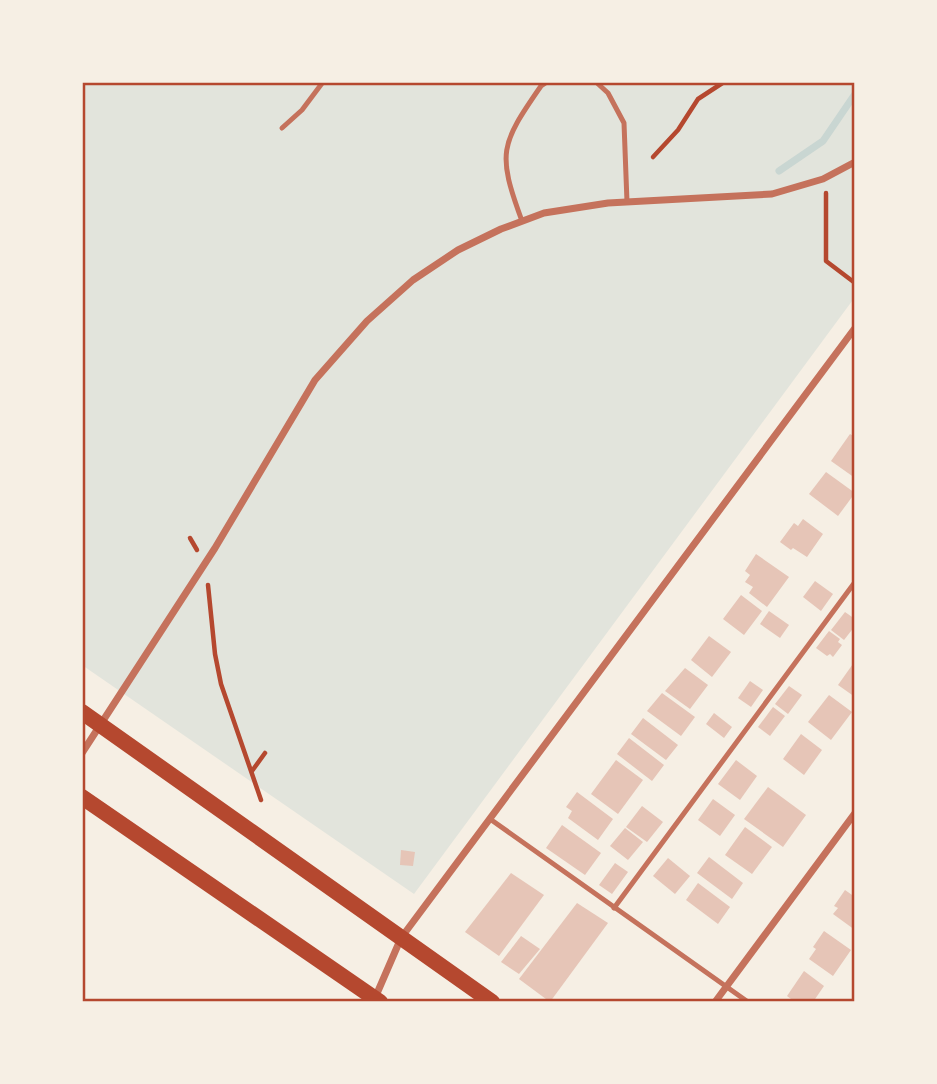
<svg xmlns="http://www.w3.org/2000/svg" width="937" height="1084" font-family="Manrope,sans-serif">
	<rect width="100%" height="100%" fill="#f6efe4"/>
	<path fill="#e2e4dc" d="M 82,82 L 855,82 L 855,297 L 414,894 L 82,665 Z"/>
	<g fill="none" stroke-linecap="round" stroke-linejoin="round">
		<path stroke="#c9d6d2" stroke-width="7" d="M 779,171 L 823,141 L 855,94"/>
	</g>
	<g fill="#e6c5b7">
		<path d="M 850,434 L 855,437 L 855,478 L 831,461 Z"/>
		<path d="M 826,472 L 855,493 L 838,516 L 809,494 Z"/>
		<path d="M 803,519 L 823,534 L 807,557 L 793,548 L 791,550 L 780,542 L 794,523 L 798,526 Z"/>
		<path d="M 756,554 L 789,577 L 767,607 L 749,593 L 753,587 L 745,582 L 750,575 L 745,571 Z"/>
		<path d="M 815,581 L 833,594 L 821,611 L 803,597 Z"/>
		<path d="M 741,595 L 762,611 L 744,635 L 723,619 Z"/>
		<path d="M 769,611 L 789,625 L 780,638 L 760,624 Z"/>
		<path d="M 845,612 L 855,619 L 855,626 L 844,640 L 831,630 Z"/>
		<path d="M 829,631 L 840,639 L 838,642 L 842,645 L 833,657 L 830,654 L 827,656 L 816,648 Z"/>
		<path d="M 709,636 L 731,652 L 712,677 L 691,660 Z"/>
		<path d="M 855,661 L 855,697 L 838,685 Z"/>
		<path d="M 685,668 L 708,685 L 690,709 L 665,691 Z"/>
		<path d="M 750,681 L 763,690 L 751,707 L 738,698 Z"/>
		<path d="M 789,686 L 802,695 L 788,714 L 775,704 Z"/>
		<path d="M 662,693 L 695,717 L 681,736 L 647,711 Z"/>
		<path d="M 829,695 L 852,712 L 831,740 L 808,722 Z"/>
		<path d="M 773,707 L 785,716 L 770,736 L 758,727 Z"/>
		<path d="M 714,713 L 732,727 L 724,738 L 706,724 Z"/>
		<path d="M 643,718 L 678,745 L 666,760 L 631,734 Z"/>
		<path d="M 801,734 L 822,750 L 804,775 L 783,759 Z"/>
		<path d="M 629,738 L 664,765 L 652,781 L 617,754 Z"/>
		<path d="M 616,760 L 643,780 L 618,814 L 591,794 Z"/>
		<path d="M 736,760 L 757,776 L 740,800 L 718,784 Z"/>
		<path d="M 768,787 L 806,815 L 783,847 L 744,819 Z"/>
		<path d="M 577,792 L 613,819 L 598,840 L 568,818 L 572,811 L 566,807 Z"/>
		<path d="M 713,799 L 735,815 L 720,836 L 698,820 Z"/>
		<path d="M 642,806 L 663,822 L 647,842 L 626,827 Z"/>
		<path d="M 562,825 L 601,853 L 585,875 L 546,848 Z"/>
		<path d="M 745,827 L 772,847 L 752,874 L 725,855 Z"/>
		<path d="M 625,828 L 643,842 L 628,860 L 610,846 Z"/>
		<path d="M 401,850 L 415,852 L 413,866 L 400,865 Z"/>
		<path d="M 709,857 L 743,883 L 732,899 L 697,873 Z"/>
		<path d="M 668,858 L 690,876 L 675,894 L 653,876 Z"/>
		<path d="M 615,863 L 628,872 L 612,894 L 599,885 Z"/>
		<path d="M 511,873 L 544,895 L 499,956 L 465,932 Z"/>
		<path d="M 698,883 L 730,907 L 718,924 L 686,900 Z"/>
		<path d="M 845,890 L 855,897 L 855,930 L 833,914 L 838,908 L 834,906 Z"/>
		<path d="M 577,903 L 608,923 L 550,1002 L 519,979 Z"/>
		<path d="M 824,931 L 851,950 L 833,976 L 809,959 L 816,949 L 813,947 Z"/>
		<path d="M 521,936 L 540,949 L 519,974 L 501,962 Z"/>
		<path d="M 804,971 L 824,986 L 813,1002 L 795,1002 L 787,996 Z"/>
	</g>
	<g fill="none" stroke-linecap="round" stroke-linejoin="round">
		<g stroke="#b5482f" stroke-width="4.5">
			<path d="M 653,157 L 678,130 L 698,99 L 724,82"/>
			<path d="M 826,193 L 826,261 L 855,283"/>
			<path d="M 190,538 L 197,550"/>
			<path d="M 208,585 L 215,654 L 221,684 L 261,800"/>
			<path d="M 252,771 L 265,753"/>
		</g>
		<g stroke="#c5725c" stroke-width="5">
			<path d="M 596,82 L 608,93 L 624,123 L 627,202"/>
			<path d="M 282,128 L 302,110 L 323,82"/>
			<path d="M 522,221 C 497,153 500,145 541,86 L 547,82"/>
			<path d="M 490,819 L 748,1002"/>
			<path d="M 614,908 L 855,582"/>
		</g>
		<g stroke="#c5725c" stroke-width="7">
			<path d="M 82,753 L 215,548 L 315,380 L 367,321 L 413,280 L 458,250 L 501,229 L 544,213 L 608,203 L 772,194 L 823,179 L 855,162"/>
			<path d="M 375,998 L 401,938 L 855,328"/>
			<path d="M 715,1002 L 855,813"/>
		</g>
		<g stroke="#b5482f" stroke-width="16">
			<path d="M 82,712 L 492,1002"/>
			<path d="M 82,797 L 380,1002"/>
		</g>
	</g>
	<rect width="937" height="1084" fill="none" stroke="#f6efe4" stroke-width="168"/>
	<rect x="84" y="84" width="769" height="916" fill="none" stroke="#b5482f" stroke-width="2.5"/>
</svg>
